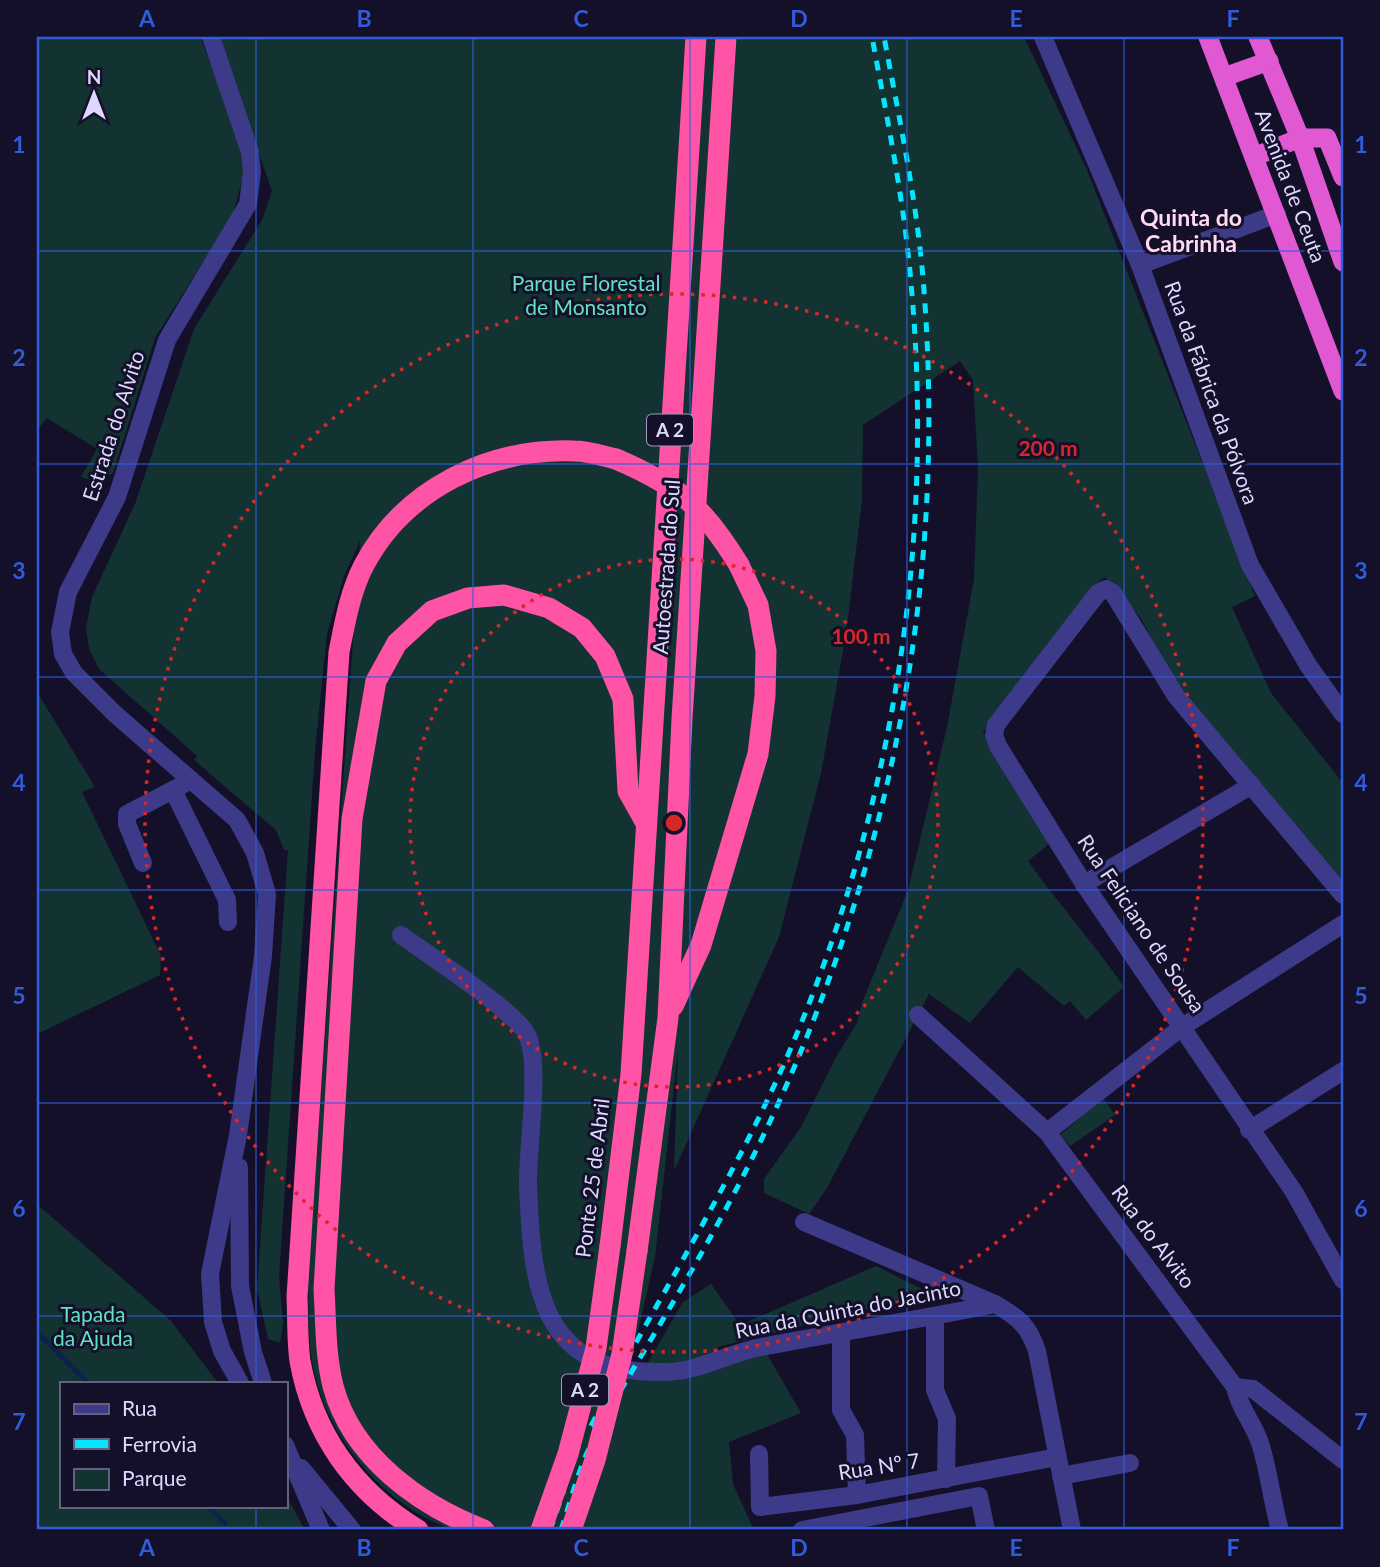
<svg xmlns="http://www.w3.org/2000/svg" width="1380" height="1567" font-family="Lato,sans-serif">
	<rect width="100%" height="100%" fill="#141029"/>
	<g fill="#123332">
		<path d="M 37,37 L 200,37 L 233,121 L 245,170 L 233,214 L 155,338 L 113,473 L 96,482 L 81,477 L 97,449 L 47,418 L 37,430 Z"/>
		<path d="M 219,37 L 1024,37 L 1087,170 L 1255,596 L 1232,607 L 1271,693 L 1343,783 L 1343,894 L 1182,701 L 1141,618 L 1105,577 L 1100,580 L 983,732 L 1050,843 L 1028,861 C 1059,905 1094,943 1124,987 L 1086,1020 L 1070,1001 L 1064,1006 L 1018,967 L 970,1023 L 929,994 L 827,1188 L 809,1214 L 764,1193 L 764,1179 L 801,1127 L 836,1057 L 857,1023 L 862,1003 L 908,890 L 947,727 L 974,579 L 978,468 L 973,380 L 960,361 L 863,425 L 862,500 L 846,634 L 821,773 L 779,937 L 674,1171 L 678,1050 L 655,1257 L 629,1371 L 643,1371 L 683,1302 L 711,1284 L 740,1325 L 876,1266 L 930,1293 L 718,1347 L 719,1357 L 761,1344 L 801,1413 L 729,1442 L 733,1484 L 754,1530 L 453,1530 C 382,1505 324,1434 312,1361 C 308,1335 309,1307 308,1280 L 360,541 L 344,576 L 327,634 L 315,751 L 279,1277 L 283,1323 L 280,1343 L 268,1339 L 257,1289 L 288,850 L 284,850 L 276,830 L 194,760 L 197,756 L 99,669 L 89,649 L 86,628 L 92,597 L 135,504 L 194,329 L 262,220 L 272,191 Z"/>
		<path d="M 37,692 L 95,787 L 82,792 L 161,956 L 160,975 L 37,1034 Z"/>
		<path d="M 1103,1098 L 1115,1115 L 1070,1146 L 1060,1135 Z"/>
		<path d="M 37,1204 L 171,1321 L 218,1383 L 61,1383 L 61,1506 L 285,1506 L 285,1494 L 305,1530 L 37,1530 Z"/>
	</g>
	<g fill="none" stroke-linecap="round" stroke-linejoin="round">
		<g stroke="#0b234c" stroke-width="5">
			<path d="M 37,1332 L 88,1383"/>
			<path d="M 208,1506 L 225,1523"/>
		</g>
		<g stroke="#3d3a89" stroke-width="18">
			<path d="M 1043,37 L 1140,265 L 1250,565 L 1308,665 L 1343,714"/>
			<path d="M 1140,265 L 1277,214"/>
			<path d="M 191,780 L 173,790 L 227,900 L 228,922"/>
			<path d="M 143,863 L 127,824 L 127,814 L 173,790"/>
			<path d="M 1084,884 L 1252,785"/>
			<path d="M 1343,895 L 1176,696 L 1113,593 L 1106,589 L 1098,593 L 996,725 L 994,735 L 998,746 L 1084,884 L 1294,1192 L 1343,1280"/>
			<path d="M 401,935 C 427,954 513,1010 526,1033 C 542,1060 527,1149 528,1185 C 532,1284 538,1375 664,1372 C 698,1372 728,1353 761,1347 C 839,1332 918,1320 995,1304"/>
			<path d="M 918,1015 L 1047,1132 L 1235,1387 C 1239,1408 1253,1422 1260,1443 C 1269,1471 1272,1502 1280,1530"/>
			<path d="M 1249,1130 L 1343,1071"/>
			<path d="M 1047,1132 L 1182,1027 L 1343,924"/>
			<path d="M 804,1222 L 995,1304 C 1018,1317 1029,1326 1037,1351 L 1072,1530"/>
			<path d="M 935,1317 L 935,1390 L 947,1419 L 946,1479"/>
			<path d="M 841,1333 L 841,1410 L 855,1435 L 857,1495"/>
			<path d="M 1235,1387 L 1253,1389 L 1343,1460"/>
			<path d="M 759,1454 L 760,1507 L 857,1495 L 1057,1457"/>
			<path d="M 1061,1476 L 1130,1463"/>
			<path d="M 802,1530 L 979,1496 L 986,1530"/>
		</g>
		<g stroke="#3d3a89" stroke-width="18">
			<path d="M 211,37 L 250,152 L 252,172 L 248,204 L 167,340 L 117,497 L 68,592 L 60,632 L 63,654 L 74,673 L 115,714 L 237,820 L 255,853 L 267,894 L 263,956 L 238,1135 L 210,1274 L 213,1322 L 222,1351 L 240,1383"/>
			<path d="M 239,1167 L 240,1286 L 253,1352 L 263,1383"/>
			<path d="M 285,1445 L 321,1530"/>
			<path d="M 301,1468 L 352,1530"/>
		</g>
		<g stroke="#e159d2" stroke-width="19">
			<path d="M 1208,37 L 1343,391"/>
			<path d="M 1258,37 L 1300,138 L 1343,262"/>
			<path d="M 1224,77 L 1269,61"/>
			<path d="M 1256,156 L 1300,138 L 1327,138 L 1343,177"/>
		</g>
		<g stroke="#ff53a5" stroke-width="21">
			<path d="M 673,1006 L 701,945 L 758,754 L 765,696 L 766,651 L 758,605 L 739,565"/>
			<path d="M 610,1246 L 631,1074 L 696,37"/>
			<path d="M 637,1251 L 668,1018 L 682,719 L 726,37"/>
			<path d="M 418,1530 C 355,1492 313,1434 300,1361 C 297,1340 298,1317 297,1297 L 339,652 C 345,622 350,592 364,565 C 405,488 490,448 574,451 C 588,451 603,456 616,459"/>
			<path d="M 484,1530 C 419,1505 352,1457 333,1386 C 325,1354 326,1321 324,1289 L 352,819 L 376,681 L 397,643 L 432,611 L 468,598 L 504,595 L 549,608 L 582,628 L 605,656 L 623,699 L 628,791 L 646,823"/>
		</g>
		<g stroke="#04e6ff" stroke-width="5" stroke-dasharray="10 9" stroke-linecap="butt">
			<path d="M 591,1426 C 656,1300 734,1181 790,1050 C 893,810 935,543 911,283 C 904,200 887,118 872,37"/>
			<path d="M 550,1530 L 564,1490"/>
			<path d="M 561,1530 C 569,1506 576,1479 586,1455 C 606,1412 632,1372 656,1331 C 695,1266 733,1199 766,1130 C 893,861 948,576 923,278 C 916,197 899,117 884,37"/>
		</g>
		<g stroke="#ff53a5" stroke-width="21">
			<path d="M 616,459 C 679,486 703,506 739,565"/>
			<path d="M 541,1530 L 568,1454 L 596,1348 L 610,1246"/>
			<path d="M 571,1530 L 595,1460 L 622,1354 L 637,1251"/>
		</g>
	</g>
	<path fill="none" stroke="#305cdc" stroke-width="2" stroke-opacity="0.55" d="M 256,37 L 256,1383M 473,37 L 473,1530M 690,37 L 690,1530M 907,37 L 907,1530M 1124,37 L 1124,1530M 37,251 L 1343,251M 37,464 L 1343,464M 37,677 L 1343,677M 37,890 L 1343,890M 37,1103 L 1343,1103M 37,1316 L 1343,1316M 256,1506 L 256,1530"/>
	<g fill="none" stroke="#d62828" stroke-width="3.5" stroke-dasharray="3.5 7">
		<circle cx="674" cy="823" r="264"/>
		<circle cx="674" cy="823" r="529"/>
	</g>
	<g text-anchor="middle" stroke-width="6" stroke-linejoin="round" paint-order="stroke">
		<g fill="#141029" stroke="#a09cbf" stroke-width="2">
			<rect x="647" y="414.5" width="46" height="31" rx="5"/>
			<rect x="562" y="1374.5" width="46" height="31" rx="5"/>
		</g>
		<g font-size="19" font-weight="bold" fill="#dcd8ff">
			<text x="670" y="437">A 2</text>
			<text x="585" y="1397">A 2</text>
		</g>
		<g font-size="21" fill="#dcd8ff" stroke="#141029">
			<text transform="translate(1290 186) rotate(69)" y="7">Avenida de Ceuta</text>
			<text transform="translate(1211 393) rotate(70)" y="7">Rua da Fábrica da Pólvora</text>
			<text transform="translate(114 426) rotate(-72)" y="7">Estrada do Alvito</text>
			<text transform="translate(667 567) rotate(-86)" y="7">Autoestrada do Sul</text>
			<text transform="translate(1141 924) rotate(56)" y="7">Rua Feliciano de Sousa</text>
			<text transform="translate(593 1178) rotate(-83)" y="7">Ponte 25 de Abril</text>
			<text transform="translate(1153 1237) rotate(53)" y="7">Rua do Alvito</text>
			<text transform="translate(848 1310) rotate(-11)" y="7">Rua da Quinta do Jacinto</text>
			<text transform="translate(879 1467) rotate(-9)" y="7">Rua Nº 7</text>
		</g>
		<g font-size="21" fill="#60e3c2" stroke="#141029">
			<text x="586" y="291">Parque Florestal<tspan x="586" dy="24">de Monsanto</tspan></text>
			<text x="93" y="1322">Tapada<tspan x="93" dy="24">da Ajuda</tspan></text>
		</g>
		<g font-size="23" font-weight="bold" fill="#ffdaf1" stroke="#141029">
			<text x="1191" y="226">Quinta do<tspan x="1191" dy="26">Cabrinha</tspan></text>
		</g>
	</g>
	<circle cx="674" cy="823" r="10" fill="#d62828" stroke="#141029" stroke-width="3.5"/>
	<g font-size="21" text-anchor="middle" font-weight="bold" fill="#d62828" stroke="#141029" stroke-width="6" stroke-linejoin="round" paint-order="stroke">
		<text x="1048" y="456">200 m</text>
		<text x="861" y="644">100 m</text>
	</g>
	<rect width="1380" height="1567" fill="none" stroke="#141029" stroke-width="77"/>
	<rect x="60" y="1382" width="228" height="126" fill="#141029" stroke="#64607f" stroke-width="2"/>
	<rect x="74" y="1404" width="35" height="10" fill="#3d3a89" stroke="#64607f" stroke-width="2"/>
	<text x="122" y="1416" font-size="21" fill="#dcd8ff">Rua</text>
	<rect x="74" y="1439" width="35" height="10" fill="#04e6ff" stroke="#64607f" stroke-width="2"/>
	<text x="122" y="1452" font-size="21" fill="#dcd8ff">Ferrovia</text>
	<rect x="74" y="1469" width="35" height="21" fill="#123332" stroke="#64607f" stroke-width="2"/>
	<text x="122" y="1486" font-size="21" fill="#dcd8ff">Parque</text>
	<g transform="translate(94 94)" stroke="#141029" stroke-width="5" paint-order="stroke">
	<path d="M0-5L12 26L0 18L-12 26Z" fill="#dcd8ff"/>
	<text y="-10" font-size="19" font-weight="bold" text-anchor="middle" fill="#dcd8ff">N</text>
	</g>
	<rect x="38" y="38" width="1304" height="1490" fill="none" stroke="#305cdc" stroke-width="2.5"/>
	<g font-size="23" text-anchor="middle" font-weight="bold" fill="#305cdc">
		<text x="147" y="27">A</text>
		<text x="364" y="27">B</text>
		<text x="581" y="27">C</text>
		<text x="799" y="27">D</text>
		<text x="1016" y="27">E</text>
		<text x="1233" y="27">F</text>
		<text x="19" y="153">1</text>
		<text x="1361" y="153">1</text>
		<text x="19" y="366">2</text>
		<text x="1361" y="366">2</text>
		<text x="19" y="579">3</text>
		<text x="1361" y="579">3</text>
		<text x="19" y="791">4</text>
		<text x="1361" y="791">4</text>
		<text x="19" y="1004">5</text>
		<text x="1361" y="1004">5</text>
		<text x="19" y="1217">6</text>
		<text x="1361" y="1217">6</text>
		<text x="19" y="1430">7</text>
		<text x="1361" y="1430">7</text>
		<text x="147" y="1556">A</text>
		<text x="364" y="1556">B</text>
		<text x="581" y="1556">C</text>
		<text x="799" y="1556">D</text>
		<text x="1016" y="1556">E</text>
		<text x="1233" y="1556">F</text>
	</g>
</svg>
